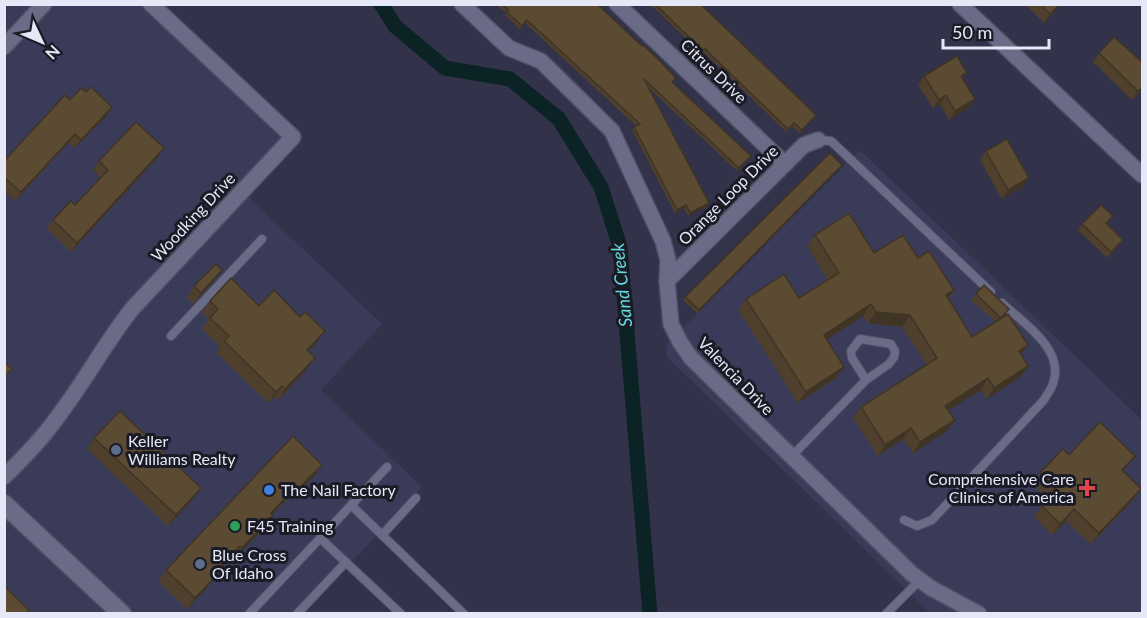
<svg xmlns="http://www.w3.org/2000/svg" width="1147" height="618" font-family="Lato,sans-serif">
	<rect width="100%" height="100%" fill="#32324a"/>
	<g fill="#3a3b58">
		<path d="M 4,5 L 151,5 L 293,137 L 242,191 L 382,324 L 321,390 L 422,487 L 304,613 L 5,613 Z"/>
		<path d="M 860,150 L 1142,420 L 1142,613 L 930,613 L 667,357 L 666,345 Z"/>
	</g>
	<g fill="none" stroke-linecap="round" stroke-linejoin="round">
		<path stroke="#0b2324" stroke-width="15" d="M 381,4 L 395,26 L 445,68 L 510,79 L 559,119 L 601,187 L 620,247 L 650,614"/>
		<g stroke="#4f4f63" stroke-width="10">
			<g id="lane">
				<path d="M 818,140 L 831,141 L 991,292"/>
				<path d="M 171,336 L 262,239"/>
				<path d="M 791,457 L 866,380 L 889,364 L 894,357 L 895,351 L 891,344 L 860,339 L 851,351 L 852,358 L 866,380"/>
				<path d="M 351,505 L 464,614"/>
				<path d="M 904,520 L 917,526 L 932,520 L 1043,401 C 1047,395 1053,387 1054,380 C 1063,348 1022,322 1002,303"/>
				<path d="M 382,535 L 416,498"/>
				<path d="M 320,538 L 401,614"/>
				<path d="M 249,614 L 387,467"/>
				<path d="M 297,614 L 346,562"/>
				<path d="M 886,614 L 920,580"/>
			</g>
		</g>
		<g stroke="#4f4f63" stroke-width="18">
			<g id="street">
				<path d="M 462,4 L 509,48 L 541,61 L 612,131 L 663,241 L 668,260 L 667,281 L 671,324 L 680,342 L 691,358 L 912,574 L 931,588 L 979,614"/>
				<path d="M 617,4 L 785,164"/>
				<path d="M 960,4 L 1142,175"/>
				<path d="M 4,47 L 44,4"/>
				<path d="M 667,281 L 804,145 L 818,140"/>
				<path d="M 4,477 C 24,457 43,438 59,415 C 85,381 105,343 132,309 L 293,137 L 151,4"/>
			</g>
		</g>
		<g stroke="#4f4f63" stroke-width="21">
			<path id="secondary" d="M 4,504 L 122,614"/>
		</g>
		<use href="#lane" stroke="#6a6c87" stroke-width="8"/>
		<use href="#street" stroke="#6a6c87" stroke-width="15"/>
		<use href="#secondary" stroke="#6a6c87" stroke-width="18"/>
	</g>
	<g fill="#4e402c">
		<path d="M 494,4 L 597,4 L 672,83 L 751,156 L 737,171 L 650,89 L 707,206 L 688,216 L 684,208 L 675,213 L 632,130 L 636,126 L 525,23 L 520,29 L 505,15 L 507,13 Z"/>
		<path d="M 650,4 L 700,4 L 814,118 L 800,133 L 792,126 L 786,132 L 734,81 L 703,52 L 701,53 Z"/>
		<path d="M 1025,4 L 1061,4 L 1044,23 Z"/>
		<path d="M 1099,53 L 1143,63 L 1143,89 L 1132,100 L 1093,62 Z"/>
		<path d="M 924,76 L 963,78 L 969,107 L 949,120 L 940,104 L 933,108 L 918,85 Z"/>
		<path d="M 70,100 L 106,116 L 75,148 L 69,142 L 15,201 L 4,191 L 4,161 Z"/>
		<path d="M 986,151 L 1023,187 L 1002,199 L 980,160 Z"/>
		<path d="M 158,157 L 71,252 L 47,229 L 53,220 L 75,205 L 101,178 L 93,170 L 99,161 Z"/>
		<path d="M 842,165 L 697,313 L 683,300 L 685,297 Z"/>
		<path d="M 1109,222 L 1107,224 L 1123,240 L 1119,245 L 1107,258 L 1078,230 L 1082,224 Z"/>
		<path d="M 815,235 L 874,253 L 918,258 L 954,290 L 948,299 L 972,337 L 996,322 L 971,300 L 976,294 L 1009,309 L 1002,318 L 1021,355 L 1028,366 L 1020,377 L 987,399 L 981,390 L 948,410 L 955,420 L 947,431 L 913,453 L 903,439 L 878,456 L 853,418 L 861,407 L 927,365 L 902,327 L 868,323 L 863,316 L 826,339 L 844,367 L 836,378 L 798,403 L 738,310 L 746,299 L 799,298 L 828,280 L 807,246 Z"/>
		<path d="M 214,281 L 193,304 L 187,297 L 194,286 Z"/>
		<path d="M 210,301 L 259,306 L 317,342 L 308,351 L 315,358 L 307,369 L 278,400 L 274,397 L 268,403 L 216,352 L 220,347 L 202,329 L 209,319 L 202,312 Z"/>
		<path d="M 293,436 L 314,476 L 292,500 L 289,497 L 272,515 L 265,527 L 234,559 L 232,557 L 214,576 L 215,577 L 207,588 L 187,609 L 158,581 L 166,570 Z"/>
		<path d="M 94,438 L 193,499 L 168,526 L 87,449 Z"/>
		<path d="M 1069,455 L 1135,456 L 1123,471 L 1141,489 L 1133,500 L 1091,544 L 1066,521 L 1052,535 L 1034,517 L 1042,506 L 1048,499 L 1032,484 L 1040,473 Z"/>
	</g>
	<g fill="#403424">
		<path d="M 1060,4 L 1061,4 L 1044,23 L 1050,14 Z"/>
		<path d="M 1143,87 L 1143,89 L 1132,100 L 1138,91 Z"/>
		<path d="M 946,95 L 940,104 L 933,108 L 939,100 Z"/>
		<path d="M 975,99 L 969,107 L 949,120 L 955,111 Z"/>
		<path d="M 112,107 L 106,116 L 75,148 L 81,140 Z"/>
		<path d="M 75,134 L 69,142 L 15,201 L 21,192 Z"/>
		<path d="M 164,148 L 158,157 L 71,252 L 77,243 Z"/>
		<path d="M 842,165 L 840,168 L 697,313 L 699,310 Z"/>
		<path d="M 1029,178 L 1023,187 L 1002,199 L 1008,190 Z"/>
		<path d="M 709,203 L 707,206 L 688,216 L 690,213 Z"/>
		<path d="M 686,205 L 684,208 L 675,213 L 677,210 Z"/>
		<path d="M 1123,240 L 1119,245 L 1107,258 L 1111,252 Z"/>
		<path d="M 222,270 L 214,281 L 193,304 L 201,293 Z"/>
		<path d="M 954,290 L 946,301 L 946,295 Z"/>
		<path d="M 871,304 L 863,316 L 816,346 L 824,335 Z"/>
		<path d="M 876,312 L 910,315 L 902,327 L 868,323 Z"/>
		<path d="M 325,331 L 317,342 L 299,361 L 307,350 Z"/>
		<path d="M 1028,345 L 1020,356 L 1019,351 Z"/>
		<path d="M 315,358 L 307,369 L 278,400 L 285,389 Z"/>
		<path d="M 1028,366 L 1020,377 L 987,399 L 994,388 Z"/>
		<path d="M 844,367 L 836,378 L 798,403 L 806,392 Z"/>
		<path d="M 988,378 L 981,390 L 938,417 L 945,406 Z"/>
		<path d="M 282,386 L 274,397 L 268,403 L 276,392 Z"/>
		<path d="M 955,420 L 947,431 L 913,453 L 920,442 Z"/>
		<path d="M 911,428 L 903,439 L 878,456 L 885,445 Z"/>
		<path d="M 1135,456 L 1127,467 L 1114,481 L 1122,470 Z"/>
		<path d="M 322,465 L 314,476 L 292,500 L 299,488 Z"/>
		<path d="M 297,486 L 289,497 L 263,524 L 271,513 Z"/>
		<path d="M 201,488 L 193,499 L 168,526 L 176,515 Z"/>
		<path d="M 1141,489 L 1133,500 L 1091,544 L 1099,533 Z"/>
		<path d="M 1074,509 L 1066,521 L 1052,535 L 1060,524 Z"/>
		<path d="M 273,515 L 265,527 L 234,559 L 242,548 Z"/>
		<path d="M 240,546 L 232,557 L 205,586 L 213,575 Z"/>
		<path d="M 215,577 L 207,588 L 187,609 L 195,598 Z"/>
	</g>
	<g fill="#5b4b33" stroke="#403424" stroke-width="1.5">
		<path d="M 501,4 L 597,4 L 642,46 L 643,45 L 657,58 L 676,78 L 672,82 L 751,156 L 739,168 L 644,79 L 709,203 L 690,213 L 686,205 L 677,210 L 634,127 L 640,124 L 527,20 L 522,26 L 507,12 L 509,10 Z"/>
		<path d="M 655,4 L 700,4 L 737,39 L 816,115 L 802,130 L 794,123 L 788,129 L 736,79 L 705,49 L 703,50 L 694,42 Z"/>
		<path d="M 1040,4 L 1060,4 L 1050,14 Z"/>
		<path d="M 1114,37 L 1143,63 L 1143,87 L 1138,91 L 1099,53 Z"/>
		<path d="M 957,56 L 967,73 L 961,76 L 975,99 L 955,111 L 946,95 L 939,100 L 924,76 Z"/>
		<path d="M 91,87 L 112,107 L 81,140 L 75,134 L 21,192 L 4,177 L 4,161 L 65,95 L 70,100 L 81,88 L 86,92 Z"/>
		<path d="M 136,122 L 164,148 L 77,243 L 53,220 L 71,201 L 75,205 L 108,170 L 99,161 Z"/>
		<path d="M 1007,139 L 1029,178 L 1008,190 L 986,151 Z"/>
		<path d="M 830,153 L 842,165 L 699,310 L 685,297 Z"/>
		<path d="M 1101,205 L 1113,216 L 1106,223 L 1123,240 L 1111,252 L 1082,224 Z"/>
		<path d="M 849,213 L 874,253 L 903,235 L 918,258 L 929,251 L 954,290 L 946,295 L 972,337 L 1008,314 L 1028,345 L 1019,351 L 1028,366 L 994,388 L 988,378 L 945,406 L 955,420 L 920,442 L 911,428 L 885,445 L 861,407 L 937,358 L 910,315 L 876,312 L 871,304 L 824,335 L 844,367 L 806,392 L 746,299 L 784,274 L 799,298 L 839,273 L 815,235 Z"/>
		<path d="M 216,264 L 222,270 L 201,293 L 194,286 Z"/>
		<path d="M 231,278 L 259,306 L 274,290 L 300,317 L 305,312 L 325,331 L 307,350 L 315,358 L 285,389 L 282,386 L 276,392 L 224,341 L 229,336 L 210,318 L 218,309 L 210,301 Z"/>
		<path d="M 984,285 L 1009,309 L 1001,318 L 976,294 Z"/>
		<path d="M 4,362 L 12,369 L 4,377 Z"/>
		<path d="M 120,411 L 201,488 L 176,515 L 94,438 Z"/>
		<path d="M 1100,422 L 1135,456 L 1122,470 L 1141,489 L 1099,533 L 1074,509 L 1060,524 L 1042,506 L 1057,490 L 1040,473 L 1063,449 L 1069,455 Z"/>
		<path d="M 293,436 L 322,465 L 299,488 L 297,486 L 271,513 L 273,515 L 242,548 L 240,546 L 213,575 L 215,577 L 195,598 L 166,570 Z"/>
		<path d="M 4,586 L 29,610 L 26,614 L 4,614 Z"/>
	</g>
	<g fill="#5c6f8a" stroke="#1b1b26" stroke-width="2">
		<circle cx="116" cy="450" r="6"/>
		<circle cx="200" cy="564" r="6"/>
	</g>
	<path fill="#e0444e" stroke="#1b1b26" stroke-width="2" d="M1084 479h6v6h6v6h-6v6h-6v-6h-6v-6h6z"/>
	<circle fill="#3f7fe0" stroke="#1b1b26" stroke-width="2" cx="269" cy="490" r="6"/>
	<circle fill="#2e9e5b" stroke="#1b1b26" stroke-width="2" cx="235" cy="526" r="6"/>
	<g text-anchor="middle" stroke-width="6" stroke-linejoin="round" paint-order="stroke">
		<g font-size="16" fill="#e6e7f7" stroke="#1b1b26">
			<text transform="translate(714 71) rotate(44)" y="6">Citrus Drive</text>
			<text transform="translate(728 195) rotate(-45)" y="6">Orange Loop Drive</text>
			<text transform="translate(193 217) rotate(-47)" y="6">Woodking Drive</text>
			<text transform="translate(736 376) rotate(46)" y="6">Valencia Drive</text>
		</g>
		<g font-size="16" fill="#e6e7f7" stroke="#1b1b26" text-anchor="start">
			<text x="128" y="447">Keller<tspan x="128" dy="18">Williams Realty</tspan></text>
			<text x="1074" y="485" text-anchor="end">Comprehensive Care<tspan x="1074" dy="18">Clinics of America</tspan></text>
			<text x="281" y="496">The Nail Factory</text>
			<text x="247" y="532">F45 Training</text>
			<text x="212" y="561">Blue Cross<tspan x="212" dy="18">Of Idaho</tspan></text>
		</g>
		<g font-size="18" font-style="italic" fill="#64d9dd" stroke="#1b1b26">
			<text transform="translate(622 285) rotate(-96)" y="6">Sand Creek</text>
		</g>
	</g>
	<rect width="1147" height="618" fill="none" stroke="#e6e7f7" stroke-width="12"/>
	<g transform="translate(42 42) rotate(134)" stroke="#1b1b26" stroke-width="4.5" paint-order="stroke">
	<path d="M0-4.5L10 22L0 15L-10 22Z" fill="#e6e7f7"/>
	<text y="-9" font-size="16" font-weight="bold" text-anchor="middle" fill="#e6e7f7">N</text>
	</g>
	<path d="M943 39v9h106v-9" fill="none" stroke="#e6e7f7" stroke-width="3"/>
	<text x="952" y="39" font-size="18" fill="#e6e7f7" stroke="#1b1b26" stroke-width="4.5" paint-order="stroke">50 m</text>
</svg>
